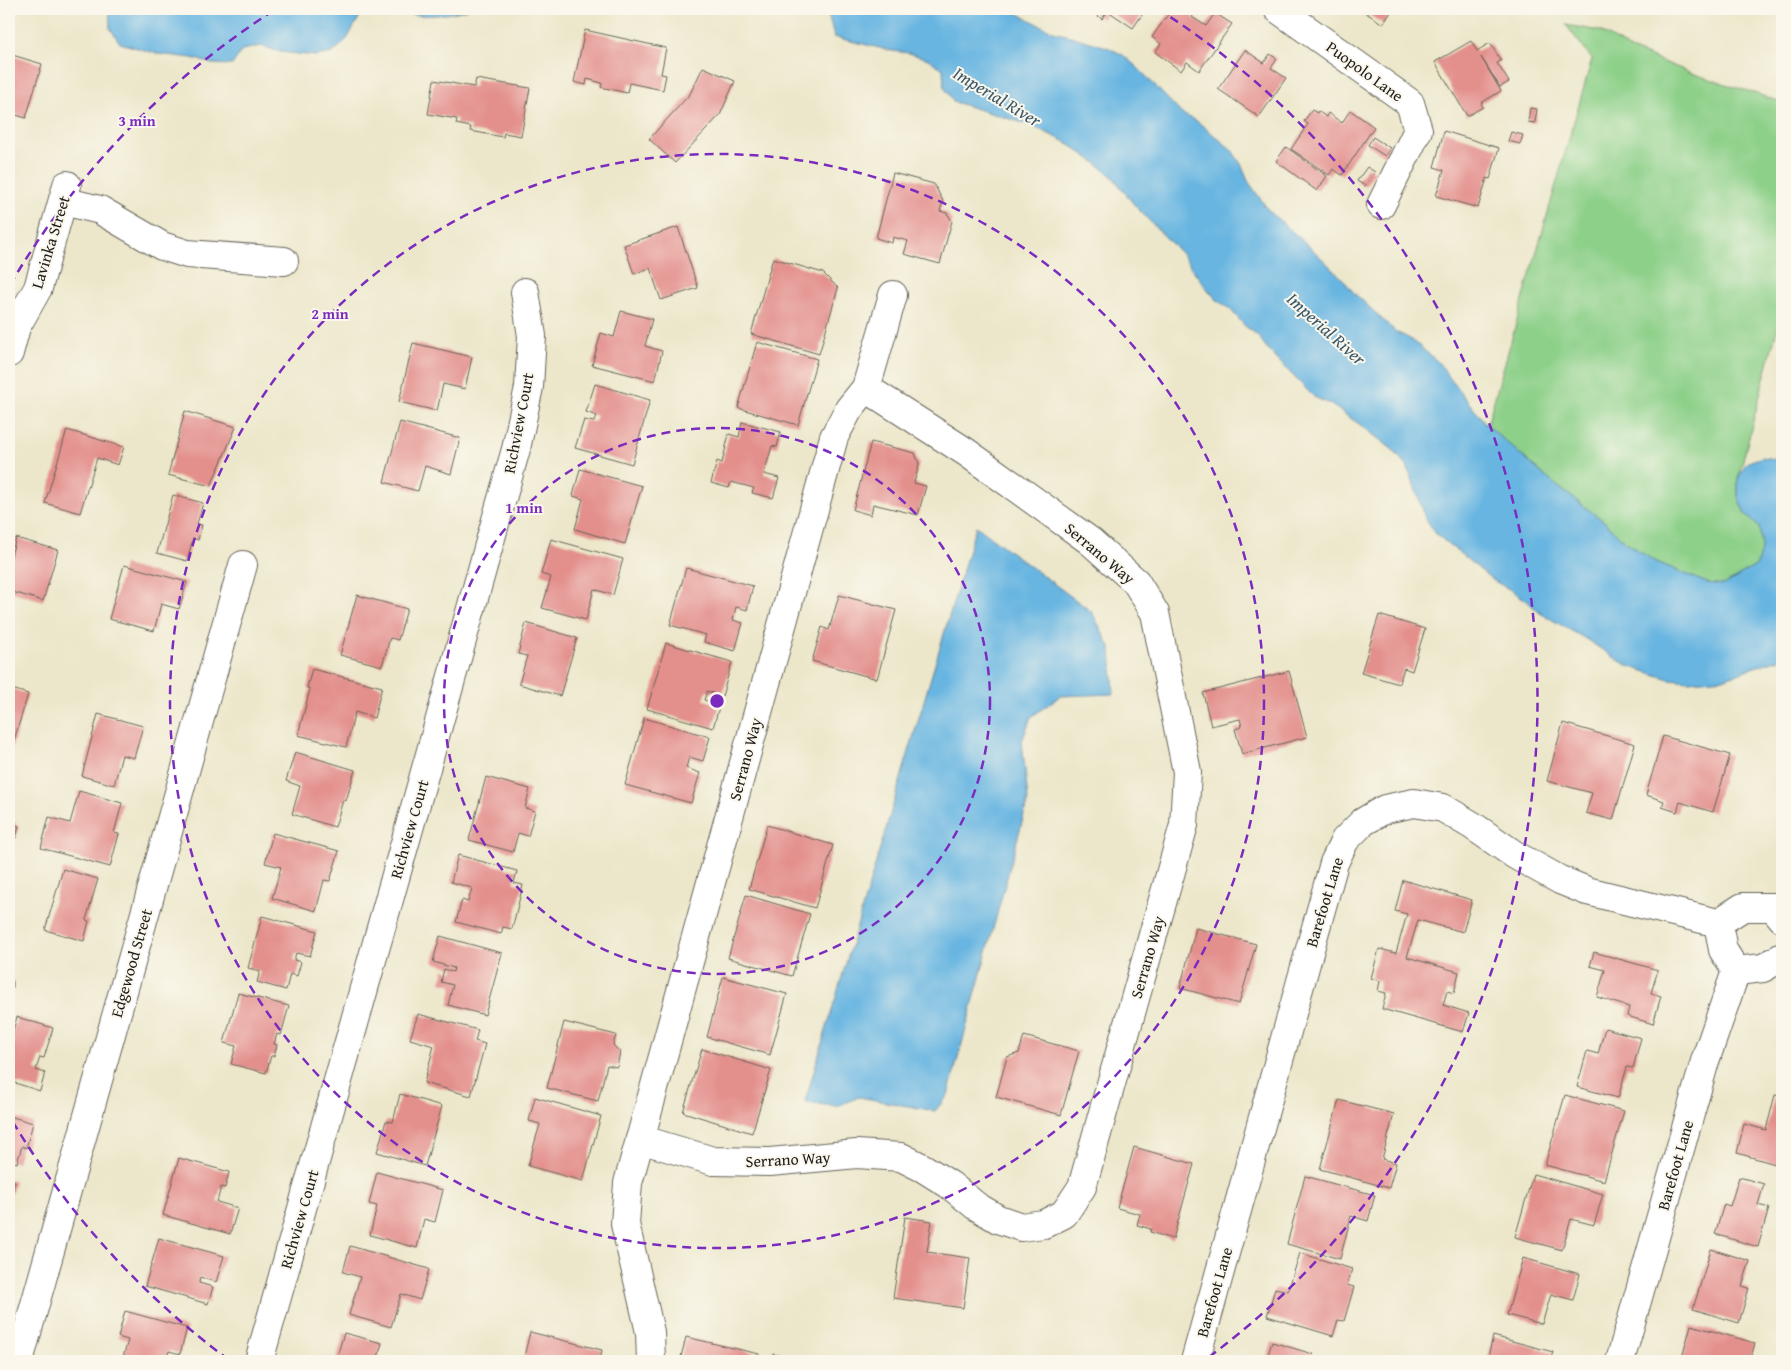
<svg xmlns="http://www.w3.org/2000/svg" width="1791" height="1370" font-family="'Gentium Book Plus',serif">
	<rect width="100%" height="100%" fill="#fbf7ec"/>
	<filter id="ink" filterUnits="userSpaceOnUse"><feTurbulence type="fractalNoise" baseFrequency=".02" numOctaves="2"/><feDisplacementMap in="SourceGraphic" scale="10" xChannelSelector="R" yChannelSelector="G"/><feConvolveMatrix kernelMatrix="1 2 1 2 8 2 1 2 1" color-interpolation-filters="sRGB"/></filter>
	<filter id="wash" filterUnits="userSpaceOnUse"><feTurbulence type="fractalNoise" baseFrequency=".0096" numOctaves="4" result="noise"/><feDisplacementMap in="SourceGraphic" scale="20" xChannelSelector="R" yChannelSelector="G"/><feGaussianBlur stdDeviation="1.12" result="paint"/><feColorMatrix in="noise" values="0 0 0 0 0 0 0 0 0 0 0 0 0 0 0 0 0 1.4 0 .05"/><feComposite in="paint" operator="in"/></filter>
	<g filter="url(#wash)">
		<rect width="100%" height="100%" fill="#ece7ca"/>
		<path fill="#8dd089" stroke="#547652" d="M 1566,25 L 1600,31 L 1630,49 L 1694,74 L 1782,102 L 1782,310 L 1738,479 L 1738,497 L 1745,514 L 1759,527 L 1763,546 L 1757,565 L 1724,585 L 1707,583 L 1654,561 L 1622,539 L 1606,523 L 1548,479 L 1487,425 L 1592,59 Z"/>
		<g fill="#68b5e1" stroke="#42687e">
			<path d="M 109,9 L 364,9 L 347,39 L 333,53 L 315,56 L 280,52 L 261,46 L 242,50 L 232,65 L 212,64 L 192,58 L 158,54 L 120,43 L 110,28 Z"/>
			<path d="M 383,9 L 468,9 C 438,18 412,17 383,9 Z"/>
			<path d="M 827,9 L 1009,9 L 1050,30 L 1107,47 L 1123,55 L 1139,69 L 1182,114 L 1198,122 L 1231,149 L 1241,164 L 1248,181 L 1269,211 L 1311,248 L 1341,277 L 1354,293 L 1396,332 L 1412,340 L 1438,362 L 1461,393 L 1487,425 L 1548,479 L 1606,523 L 1622,539 L 1654,561 L 1707,583 L 1724,585 L 1757,565 L 1762,546 L 1759,527 L 1745,514 L 1738,497 L 1738,479 L 1746,463 L 1762,457 L 1782,460 L 1782,658 L 1743,671 L 1726,678 L 1689,681 L 1669,679 L 1631,667 L 1616,659 L 1586,639 L 1540,613 L 1526,600 L 1509,589 L 1494,581 L 1436,534 L 1426,519 L 1407,466 L 1393,450 L 1362,426 L 1330,404 L 1314,397 L 1269,351 L 1258,336 L 1244,325 L 1231,310 L 1216,299 L 1203,284 L 1182,254 L 1136,207 L 1113,177 L 1096,163 L 1064,141 L 1030,125 L 954,102 L 944,87 L 943,69 L 928,59 L 909,53 L 892,51 L 834,37 Z"/>
			<path d="M 976,526 L 1092,612 L 1111,649 L 1114,694 L 1060,696 L 1031,717 L 1022,741 L 1028,800 L 948,1095 L 935,1111 L 859,1097 L 837,1106 L 807,1103 L 805,1101 Z"/>
		</g>
		<g id="blocks">
			<g fill="#e38f8c">
				<path d="M 1088,9 L 1146,9 L 1133,28 L 1108,11 L 1102,19 Z"/>
				<path d="M 1172,9 L 1188,9 L 1195,13 L 1192,17 L 1206,26 L 1215,13 L 1232,24 L 1199,71 L 1187,62 L 1181,71 L 1155,52 L 1161,44 L 1152,37 Z"/>
				<path d="M 1360,9 L 1393,9 L 1383,24 Z"/>
				<path d="M 585,30 L 666,48 L 661,74 L 666,75 L 663,90 L 629,83 L 627,93 L 601,87 L 602,83 L 587,79 L 586,85 L 574,82 Z"/>
				<path d="M 1471,41 L 1477,51 L 1490,43 L 1501,61 L 1497,63 L 1509,82 L 1500,87 L 1481,57 L 1501,91 L 1481,103 L 1483,107 L 1467,116 L 1435,62 Z"/>
				<path d="M 1245,50 L 1264,63 L 1270,54 L 1277,59 L 1271,68 L 1286,78 L 1259,117 L 1218,89 Z"/>
				<path d="M 9,54 L 42,64 L 26,118 L 9,113 Z"/>
				<path d="M 703,67 L 735,81 L 720,115 L 675,163 L 649,139 L 690,94 Z"/>
				<path d="M 476,79 L 530,88 L 521,136 L 504,133 L 503,137 L 470,131 L 471,127 L 456,124 L 457,119 L 428,114 L 434,80 L 474,87 Z"/>
				<path d="M 1530,108 L 1537,109 L 1535,123 L 1528,122 Z"/>
				<path d="M 1312,110 L 1317,113 L 1318,111 L 1326,117 L 1328,113 L 1342,123 L 1350,110 L 1374,127 L 1342,175 L 1333,169 L 1329,175 L 1291,149 L 1308,124 L 1304,121 Z"/>
				<path d="M 1444,131 L 1499,148 L 1490,179 L 1487,178 L 1478,208 L 1436,196 L 1444,170 L 1434,167 Z"/>
				<path d="M 1511,132 L 1523,135 L 1520,144 L 1508,141 Z"/>
				<path d="M 1373,137 L 1390,148 L 1385,156 L 1368,145 Z"/>
				<path d="M 1286,147 L 1327,176 L 1317,191 L 1276,161 Z"/>
				<path d="M 1367,167 L 1375,172 L 1365,186 L 1357,181 Z"/>
				<path d="M 893,173 L 934,184 L 943,201 L 940,211 L 947,213 L 952,221 L 940,264 L 904,254 L 908,241 L 893,237 L 892,243 L 876,238 Z"/>
				<path d="M 678,227 L 698,288 L 661,300 L 650,268 L 634,274 L 624,245 Z"/>
				<path d="M 773,258 L 823,273 L 838,288 L 819,354 L 751,334 Z"/>
				<path d="M 621,311 L 652,319 L 645,346 L 662,351 L 655,381 L 592,365 L 601,333 L 614,337 Z"/>
				<path d="M 757,342 L 817,359 L 798,425 L 738,408 Z"/>
				<path d="M 413,343 L 472,357 L 465,389 L 443,384 L 437,411 L 399,402 Z"/>
				<path d="M 595,384 L 650,400 L 632,464 L 575,448 L 584,420 L 594,422 L 597,416 L 586,412 Z"/>
				<path d="M 185,411 L 236,427 L 211,486 L 168,475 Z"/>
				<path d="M 400,422 L 460,438 L 451,474 L 425,466 L 418,491 L 384,482 Z"/>
				<path d="M 742,422 L 781,432 L 777,447 L 772,446 L 764,474 L 779,478 L 773,498 L 752,493 L 754,488 L 731,482 L 729,488 L 711,483 L 717,461 L 722,463 L 729,434 L 739,437 Z"/>
				<path d="M 67,430 L 124,447 L 118,465 L 97,458 L 80,513 L 45,503 Z"/>
				<path d="M 871,442 L 915,453 L 919,464 L 914,483 L 926,486 L 918,515 L 873,504 L 871,515 L 853,510 Z"/>
				<path d="M 580,469 L 642,486 L 625,544 L 575,529 L 583,499 L 573,496 Z"/>
				<path d="M 173,495 L 203,503 L 197,524 L 202,525 L 198,540 L 193,538 L 187,561 L 157,553 Z"/>
				<path d="M 16,538 L 58,550 L 43,601 L 9,591 L 9,563 Z"/>
				<path d="M 551,539 L 623,559 L 613,595 L 594,589 L 586,620 L 542,608 L 551,577 L 541,574 Z"/>
				<path d="M 124,565 L 187,582 L 179,609 L 161,604 L 154,631 L 109,619 Z"/>
				<path d="M 686,568 L 753,586 L 747,610 L 736,607 L 733,620 L 743,623 L 735,651 L 704,642 L 706,635 L 670,625 Z"/>
				<path d="M 357,595 L 407,609 L 398,640 L 390,638 L 382,666 L 340,655 Z"/>
				<path d="M 839,595 L 896,610 L 877,679 L 812,661 L 822,627 L 829,630 Z"/>
				<path d="M 1379,615 L 1425,629 L 1412,671 L 1404,668 L 1399,684 L 1361,673 Z"/>
				<path d="M 526,623 L 577,638 L 560,696 L 519,684 L 527,656 L 518,654 Z"/>
				<path d="M 666,643 L 732,662 L 722,696 L 707,691 L 704,700 L 720,704 L 713,728 L 647,709 Z"/>
				<path d="M 312,669 L 382,687 L 374,718 L 355,712 L 346,747 L 298,735 L 310,689 L 307,688 Z"/>
				<path d="M 1289,671 L 1307,737 L 1242,754 L 1235,729 L 1242,727 L 1240,719 L 1211,726 L 1203,693 Z"/>
				<path d="M 9,688 L 28,694 L 9,757 Z"/>
				<path d="M 98,714 L 143,726 L 134,758 L 122,755 L 114,785 L 82,776 Z"/>
				<path d="M 644,718 L 710,737 L 703,761 L 689,757 L 686,768 L 700,773 L 691,803 L 625,785 Z"/>
				<path d="M 1563,723 L 1635,744 L 1613,820 L 1586,813 L 1592,793 L 1547,781 Z"/>
				<path d="M 1663,736 L 1730,755 L 1713,812 L 1680,802 L 1677,812 L 1662,807 L 1664,801 L 1646,795 Z"/>
				<path d="M 295,752 L 355,770 L 346,801 L 343,800 L 335,827 L 292,814 L 300,786 L 286,781 Z"/>
				<path d="M 486,777 L 530,789 L 525,808 L 535,811 L 528,836 L 518,833 L 513,852 L 469,840 Z"/>
				<path d="M 79,791 L 122,803 L 114,833 L 119,834 L 110,867 L 41,848 L 49,817 L 70,823 Z"/>
				<path d="M 9,820 L 16,823 L 15,825 L 19,826 L 16,838 L 9,835 Z"/>
				<path d="M 767,825 L 833,845 L 815,908 L 749,889 Z"/>
				<path d="M 273,833 L 339,851 L 330,881 L 324,880 L 316,911 L 272,898 L 281,867 L 265,863 Z"/>
				<path d="M 458,855 L 517,871 L 514,883 L 523,885 L 512,929 L 503,927 L 501,934 L 456,922 L 462,900 L 468,902 L 472,888 L 451,882 Z"/>
				<path d="M 63,869 L 98,879 L 86,920 L 89,921 L 84,941 L 45,930 Z"/>
				<path d="M 1403,880 L 1472,900 L 1463,932 L 1418,920 L 1407,957 L 1459,972 L 1454,993 L 1447,991 L 1443,1005 L 1469,1013 L 1463,1032 L 1382,1009 L 1386,993 L 1378,991 L 1380,981 L 1371,978 L 1379,949 L 1396,953 L 1407,914 L 1395,911 Z"/>
				<path d="M 746,895 L 810,914 L 792,976 L 728,958 Z"/>
				<path d="M 262,916 L 317,931 L 310,956 L 296,953 L 294,960 L 301,962 L 297,976 L 290,974 L 286,990 L 257,982 L 260,971 L 248,968 Z"/>
				<path d="M 1196,928 L 1256,944 L 1239,1004 L 1180,988 Z"/>
				<path d="M 440,936 L 502,953 L 485,1015 L 448,1005 L 453,985 L 441,982 L 444,969 L 453,972 L 454,968 L 433,962 Z"/>
				<path d="M 1594,952 L 1658,970 L 1651,993 L 1661,996 L 1653,1024 L 1627,1016 L 1629,1007 L 1597,997 L 1605,970 L 1590,966 Z"/>
				<path d="M 9,973 L 13,982 L 13,987 L 9,993 Z"/>
				<path d="M 723,977 L 787,994 L 770,1055 L 707,1037 Z"/>
				<path d="M 238,993 L 289,1006 L 281,1035 L 277,1034 L 274,1044 L 277,1045 L 274,1056 L 271,1056 L 266,1073 L 231,1064 L 236,1046 L 224,1043 Z"/>
				<path d="M 418,1014 L 478,1030 L 475,1041 L 485,1044 L 471,1096 L 424,1083 L 434,1046 L 410,1039 Z"/>
				<path d="M 17,1017 L 53,1028 L 44,1058 L 40,1057 L 36,1070 L 45,1073 L 40,1091 L 9,1081 L 9,1044 Z"/>
				<path d="M 564,1022 L 616,1035 L 613,1045 L 620,1052 L 617,1067 L 607,1065 L 598,1101 L 547,1088 Z"/>
				<path d="M 1605,1028 L 1641,1038 L 1633,1068 L 1627,1067 L 1618,1098 L 1577,1087 L 1587,1051 L 1598,1054 Z"/>
				<path d="M 1024,1036 L 1079,1051 L 1061,1115 L 996,1097 L 1007,1057 L 1019,1053 Z"/>
				<path d="M 702,1049 L 771,1070 L 752,1133 L 683,1112 Z"/>
				<path d="M 400,1094 L 442,1106 L 425,1166 L 377,1152 L 386,1121 L 393,1122 Z"/>
				<path d="M 1565,1095 L 1624,1111 L 1604,1181 L 1545,1165 Z"/>
				<path d="M 1775,1095 L 1782,1096 L 1782,1166 L 1737,1153 L 1744,1124 L 1766,1130 Z"/>
				<path d="M 535,1097 L 601,1116 L 583,1181 L 528,1166 L 540,1124 L 529,1121 Z"/>
				<path d="M 1339,1100 L 1394,1114 L 1382,1159 L 1396,1163 L 1389,1188 L 1320,1169 Z"/>
				<path d="M 9,1116 L 33,1123 L 26,1148 L 22,1146 L 17,1163 L 9,1160 Z"/>
				<path d="M 1134,1147 L 1194,1164 L 1173,1239 L 1150,1232 L 1151,1229 L 1137,1225 L 1140,1214 L 1117,1208 Z"/>
				<path d="M 179,1158 L 229,1172 L 225,1188 L 221,1187 L 217,1202 L 238,1208 L 230,1234 L 163,1215 Z"/>
				<path d="M 377,1172 L 443,1190 L 435,1222 L 424,1219 L 417,1248 L 370,1235 L 377,1206 L 369,1204 Z"/>
				<path d="M 1533,1174 L 1603,1194 L 1594,1225 L 1571,1219 L 1562,1250 L 1515,1237 Z"/>
				<path d="M 1305,1176 L 1375,1195 L 1368,1221 L 1351,1216 L 1340,1259 L 1287,1244 Z"/>
				<path d="M 1739,1177 L 1764,1184 L 1758,1205 L 1769,1208 L 1758,1247 L 1715,1234 L 1724,1204 L 1730,1206 Z"/>
				<path d="M 9,1179 L 15,1181 L 9,1203 Z"/>
				<path d="M 905,1217 L 932,1221 L 927,1252 L 970,1258 L 963,1308 L 893,1298 Z"/>
				<path d="M 159,1238 L 224,1256 L 216,1282 L 200,1277 L 199,1283 L 213,1287 L 208,1304 L 145,1286 Z"/>
				<path d="M 350,1246 L 429,1269 L 420,1300 L 401,1294 L 391,1327 L 349,1315 L 360,1277 L 343,1272 Z"/>
				<path d="M 1711,1249 L 1750,1261 L 1742,1286 L 1749,1288 L 1739,1323 L 1693,1309 Z"/>
				<path d="M 1300,1253 L 1352,1269 L 1347,1285 L 1354,1287 L 1344,1321 L 1338,1320 L 1333,1336 L 1267,1316 L 1275,1288 L 1288,1291 Z"/>
				<path d="M 1523,1258 L 1580,1274 L 1573,1300 L 1551,1294 L 1542,1324 L 1507,1315 Z"/>
				<path d="M 125,1311 L 187,1328 L 180,1354 L 169,1351 L 166,1361 L 122,1361 L 128,1340 L 118,1337 Z"/>
				<path d="M 1691,1325 L 1755,1343 L 1750,1361 L 1681,1361 Z"/>
				<path d="M 530,1332 L 602,1350 L 600,1361 L 523,1361 Z"/>
				<path d="M 344,1333 L 382,1343 L 377,1361 L 327,1361 L 328,1357 L 336,1360 Z"/>
				<path d="M 1493,1336 L 1553,1352 L 1550,1361 L 1487,1361 Z"/>
				<path d="M 686,1337 L 759,1354 L 758,1361 L 680,1361 Z"/>
				<path d="M 1272,1342 L 1313,1354 L 1311,1361 L 1266,1361 Z"/>
				<path d="M 773,1354 L 800,1360 L 800,1361 L 771,1361 Z"/>
			</g>
		</g>
	</g>
	<g filter="url(#ink)">
		<use href="#blocks" fill-opacity="0" stroke="#656359" stroke-width="1"/>
		<g fill="none" stroke-linecap="round" stroke-linejoin="round">
			<g stroke="#656359" stroke-width="30">
				<g id="minor">
					<path d="M 1278,9 L 1410,103 L 1418,130 L 1381,205"/>
					<path d="M 63,201 L 100,210 L 162,246 L 187,254 L 284,261"/>
					<path d="M 9,353 L 16,327 L 38,288 L 67,185"/>
					<path d="M 1736,971 L 1763,968 L 1782,957"/>
					<path d="M 640,1139 L 713,1161 L 770,1162 L 857,1154 L 901,1157 L 923,1168 L 950,1185 L 976,1206 L 998,1219 L 1021,1227 L 1044,1224 L 1064,1214 L 1082,1187 L 1184,825 L 1187,772 L 1155,613 L 1136,582 L 1090,541 L 966,452 L 866,388"/>
					<path d="M 19,1361 L 243,565"/>
					<path d="M 259,1361 L 516,449 L 529,387 L 532,336 L 525,292"/>
					<path d="M 651,1361 L 650,1332 L 625,1224 L 628,1183 L 834,437 L 849,409 L 866,388 L 893,295"/>
					<path d="M 1195,1361 L 1334,863 L 1345,840 L 1363,822 L 1385,809 L 1414,803 L 1443,808 L 1473,826 L 1515,855 L 1560,880 L 1587,891 L 1718,923 L 1743,907 L 1773,907 L 1782,918"/>
					<path d="M 1620,1361 L 1705,1061 L 1736,971 L 1723,950 L 1718,923"/>
				</g>
			</g>
			<use href="#minor" stroke="#fff" stroke-width="28"/>
		</g>
	</g>
	<g fill="none" stroke="#7b2cbf" stroke-width="2.5" stroke-dasharray="9 6">
		<circle cx="717" cy="701" r="273"/>
		<circle cx="717" cy="701" r="547"/>
		<path d="M229 1360A820 820 0 0 1 10 1117M10 285A820 820 0 0 1 276 9M1158 9A820 820 0 0 1 1205 1360"/>
	</g>
	<g text-anchor="middle" stroke-width="4" stroke-linejoin="round" paint-order="stroke">
		<g font-size="16" fill="#1c1c1c" stroke="#fbf7ec">
			<text transform="translate(1365 71) rotate(36)" y="6">Puopolo Lane</text>
			<text transform="translate(50 242) rotate(-73)" y="6">Lavinka Street</text>
			<text transform="translate(518 423) rotate(-79)" y="6">Richview Court</text>
			<text transform="translate(1100 553) rotate(40)" y="6">Serrano Way</text>
			<text transform="translate(745 759) rotate(-75)" y="6">Serrano Way</text>
			<text transform="translate(409 829) rotate(-74)" y="6">Richview Court</text>
			<text transform="translate(1324 902) rotate(-73)" y="6">Barefoot Lane</text>
			<text transform="translate(1147 957) rotate(-74)" y="6">Serrano Way</text>
			<text transform="translate(131 963) rotate(-74)" y="6">Edgewood Street</text>
			<text transform="translate(788 1159) rotate(-3)" y="6">Serrano Way</text>
			<text transform="translate(1675 1165) rotate(-74)" y="6">Barefoot Lane</text>
			<text transform="translate(299 1219) rotate(-74)" y="6">Richview Court</text>
			<text transform="translate(1214 1292) rotate(-74)" y="6">Barefoot Lane</text>
		</g>
		<g font-size="18" font-style="italic" fill="#3a596b" stroke="#fbf7ec">
			<text transform="translate(997 97) rotate(31)" y="6">Imperial River</text>
			<text transform="translate(1326 329) rotate(42)" y="6">Imperial River</text>
		</g>
	</g>
	<circle cx="717" cy="701" r="8" fill="#7b2cbf" stroke="#fbf7ec" stroke-width="2.5"/>
	<g font-size="15" text-anchor="middle" font-weight="bold" fill="#7b2cbf" stroke="#fbf7ec" stroke-width="4" stroke-linejoin="round" paint-order="stroke">
		<text x="137" y="126">3 min</text>
		<text x="330" y="319">2 min</text>
		<text x="524" y="513">1 min</text>
	</g>
	<rect width="1791" height="1370" fill="none" stroke="#fbf7ec" stroke-width="30"/>
</svg>
